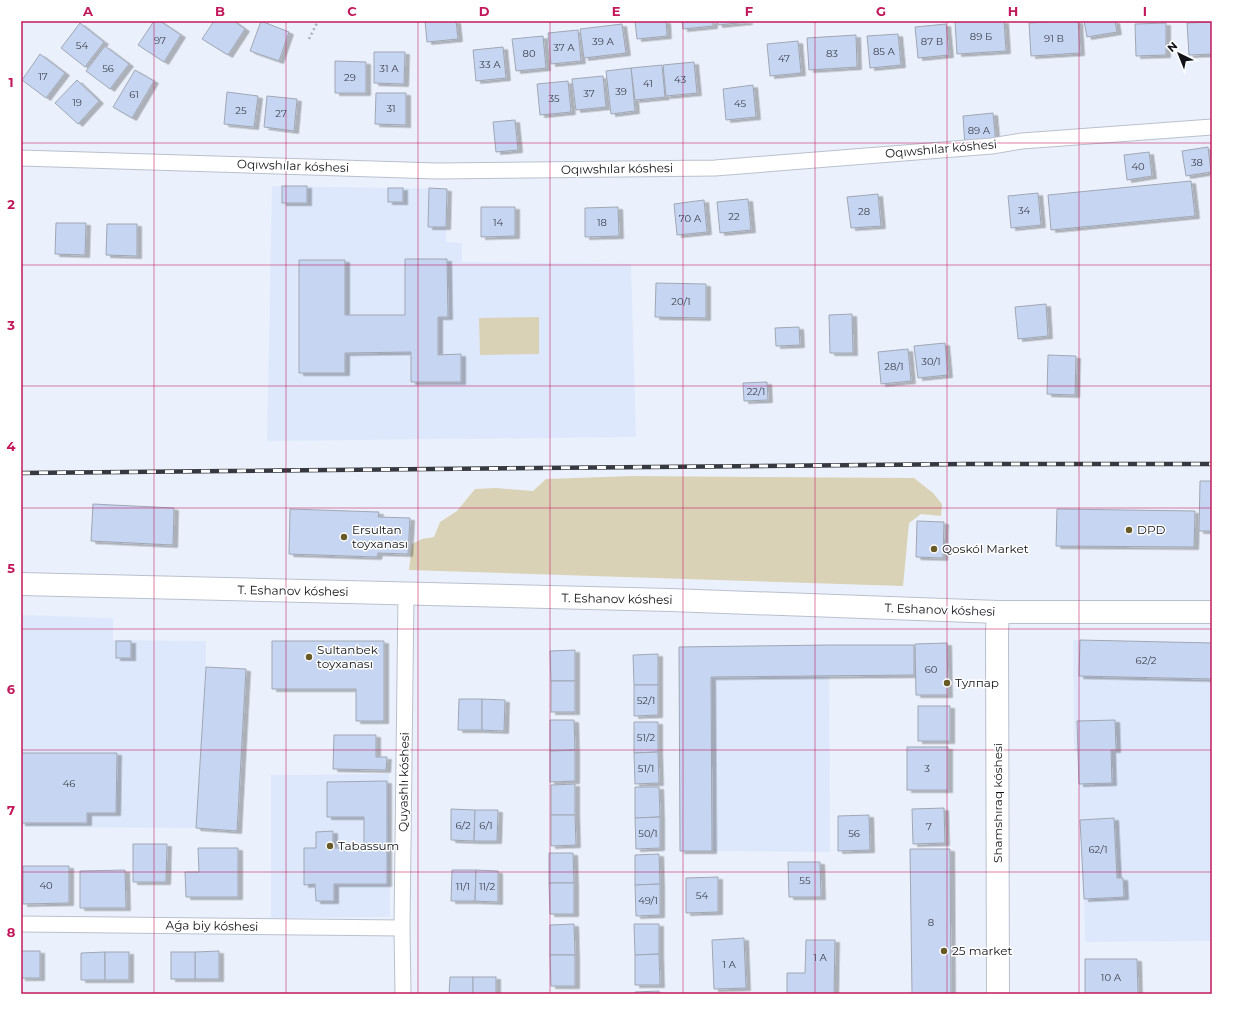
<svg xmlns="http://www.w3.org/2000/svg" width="1233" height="1015" font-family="Montserrat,sans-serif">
	<defs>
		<filter id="shadow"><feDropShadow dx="4.5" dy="2.5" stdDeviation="0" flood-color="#0004"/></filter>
	</defs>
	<rect width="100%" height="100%" fill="#ebf1fc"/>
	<g fill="#dde8fd">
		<path d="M 272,186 L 447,189 L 446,242 L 462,243 L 462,262 L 631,264 L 636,437 L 267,441 Z"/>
		<path d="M 21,615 L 113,618 L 113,640 L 206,641 L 206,667 L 196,828 L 21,827 Z"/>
		<path d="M 1073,640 L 1212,643 L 1212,941 L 1085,942 L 1084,899 L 1124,897 L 1123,878 L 1117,878 L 1114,818 L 1080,820 L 1078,751 L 1074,751 Z"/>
		<path d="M 829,645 L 830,852 L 680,851 L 679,647 Z"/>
		<path d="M 389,774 L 390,917 L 271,918 L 271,775 Z"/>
	</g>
	<g fill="#dad2b6">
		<path d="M 539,317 L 539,354 L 480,355 L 479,318 Z"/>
		<path d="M 633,476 L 914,478 L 933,493 L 942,504 L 941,516 L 921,514 L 909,523 L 903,586 L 409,570 L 412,544 L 422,539 L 434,537 L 440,522 L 457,511 L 475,489 L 496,488 L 533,491 L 546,479 Z"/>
	</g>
	<g fill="#c6d5f1" stroke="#a0a7b4" filter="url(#shadow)">
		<path d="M 154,21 L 160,21 L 181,35 L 164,62 L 138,45 Z"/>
		<path d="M 214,21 L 234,21 L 245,29 L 228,55 L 202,39 Z"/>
		<path d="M 261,21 L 289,32 L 279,61 L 250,51 Z"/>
		<path d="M 425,21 L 456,21 L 458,39 L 427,42 Z"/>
		<path d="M 635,21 L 666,21 L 667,36 L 637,39 Z"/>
		<path d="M 682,21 L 713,21 L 713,26 L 683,29 Z"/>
		<path d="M 717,21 L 748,21 L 748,22 L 718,25 Z"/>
		<path d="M 967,21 L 1004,21 L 1006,51 L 957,54 L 955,22 Z"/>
		<path d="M 1060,21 L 1078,21 L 1080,53 L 1031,56 L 1029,23 Z"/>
		<path d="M 1084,21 L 1115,21 L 1117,32 L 1087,37 Z"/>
		<path d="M 1212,22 L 1212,54 L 1189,55 L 1187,23 Z"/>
		<path d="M 80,23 L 104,42 L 85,67 L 61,48 Z"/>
		<path d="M 1166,23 L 1166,55 L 1136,56 L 1135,24 Z"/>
		<path d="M 622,24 L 626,53 L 584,58 L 580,29 Z"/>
		<path d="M 946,24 L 949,55 L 918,58 L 915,27 Z"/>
		<path d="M 578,30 L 581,61 L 551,64 L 548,33 Z"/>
		<path d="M 898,34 L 901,65 L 870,68 L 867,36 Z"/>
		<path d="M 856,35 L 857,67 L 809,70 L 807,38 Z"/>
		<path d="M 543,36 L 546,68 L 516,71 L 512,39 Z"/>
		<path d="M 798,41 L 801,73 L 770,76 L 767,44 Z"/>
		<path d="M 105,46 L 129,64 L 110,89 L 86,71 Z"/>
		<path d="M 503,47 L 506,78 L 476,81 L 473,50 Z"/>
		<path d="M 374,52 L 405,52 L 404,84 L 374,83 Z"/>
		<path d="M 40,54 L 65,73 L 46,98 L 22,80 Z"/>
		<path d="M 335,61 L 366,62 L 366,93 L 335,93 Z"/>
		<path d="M 694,62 L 697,93 L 666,96 L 663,65 Z"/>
		<path d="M 662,65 L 665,97 L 635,100 L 631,68 Z"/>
		<path d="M 631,68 L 635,111 L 611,114 L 606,71 Z"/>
		<path d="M 135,70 L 154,81 L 132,118 L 113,107 Z"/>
		<path d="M 603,76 L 606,107 L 576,110 L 572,79 Z"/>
		<path d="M 77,80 L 99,101 L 78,124 L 55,103 Z"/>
		<path d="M 568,81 L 571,112 L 540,115 L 537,84 Z"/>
		<path d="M 753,85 L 756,117 L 726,120 L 723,89 Z"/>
		<path d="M 227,92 L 258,96 L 254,127 L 224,124 Z"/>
		<path d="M 376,93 L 406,93 L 406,125 L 375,124 Z"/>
		<path d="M 267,96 L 297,99 L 294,131 L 264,127 Z"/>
		<path d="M 993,113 L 996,144 L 965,147 L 963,116 Z"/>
		<path d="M 515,120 L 518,150 L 496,152 L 493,122 Z"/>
		<path d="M 1208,147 L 1211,172 L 1186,176 L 1182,151 Z"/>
		<path d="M 1149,152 L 1152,176 L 1127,180 L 1124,155 Z"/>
		<path d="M 1191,181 L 1195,216 L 1051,230 L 1048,195 Z"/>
		<rect x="282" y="186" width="25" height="17"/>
		<rect x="388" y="188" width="15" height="14"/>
		<path d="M 429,188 L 447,189 L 446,227 L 428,227 Z"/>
		<path d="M 1038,193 L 1041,225 L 1011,228 L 1008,196 Z"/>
		<path d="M 878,194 L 881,226 L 851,228 L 847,197 Z"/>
		<path d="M 748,199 L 751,230 L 720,233 L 717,202 Z"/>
		<path d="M 704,200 L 707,232 L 677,235 L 674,204 Z"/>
		<path d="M 481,207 L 515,207 L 515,236 L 481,237 Z"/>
		<path d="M 618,207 L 619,236 L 585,237 L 585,208 Z"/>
		<path d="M 56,223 L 86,223 L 85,255 L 55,254 Z"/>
		<path d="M 107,224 L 137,224 L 137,256 L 106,255 Z"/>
		<path d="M 405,259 L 447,259 L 448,317 L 438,317 L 438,355 L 461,354 L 461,382 L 411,382 L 411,352 L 345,353 L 345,373 L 299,373 L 299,260 L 345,260 L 345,315 L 405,315 Z"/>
		<path d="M 656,283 L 706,284 L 706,318 L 655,317 Z"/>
		<path d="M 1046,304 L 1048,336 L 1018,339 L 1015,307 Z"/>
		<path d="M 852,314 L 853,353 L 830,353 L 829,315 Z"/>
		<path d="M 799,327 L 800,345 L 776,346 L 775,328 Z"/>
		<path d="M 945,343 L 948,375 L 918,378 L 914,346 Z"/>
		<path d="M 908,349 L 911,381 L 881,384 L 878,352 Z"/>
		<path d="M 1048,355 L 1076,356 L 1075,395 L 1047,394 Z"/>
		<path d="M 767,382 L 768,400 L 744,401 L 743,383 Z"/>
		<path d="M 1200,481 L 1212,481 L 1212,531 L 1199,531 Z"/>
		<path d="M 93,504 L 174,508 L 173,545 L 91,541 Z"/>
		<path d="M 290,509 L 379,512 L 378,517 L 410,518 L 408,554 L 378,553 L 377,557 L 289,554 Z"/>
		<path d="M 1057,509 L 1195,511 L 1194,547 L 1056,546 Z"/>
		<path d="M 917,521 L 944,522 L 943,558 L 916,557 Z"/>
		<path d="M 1080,640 L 1212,643 L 1212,679 L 1079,676 Z"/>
		<rect x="116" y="641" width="15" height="17"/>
		<path d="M 272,641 L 384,641 L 384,721 L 356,721 L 356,689 L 272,689 Z"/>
		<path d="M 947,643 L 948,695 L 916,695 L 915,644 Z"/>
		<path d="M 829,645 L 914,645 L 914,675 L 711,677 L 712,851 L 680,851 L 679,647 Z"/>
		<path d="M 575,650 L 575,681 L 551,681 L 550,651 Z"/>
		<path d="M 658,654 L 658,685 L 634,685 L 633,655 Z"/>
		<path d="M 206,667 L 246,669 L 237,831 L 196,828 Z"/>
		<rect x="551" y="681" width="24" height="31"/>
		<path d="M 634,685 L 658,685 L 658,715 L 634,716 Z"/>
		<path d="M 459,699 L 482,699 L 482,730 L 458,730 Z"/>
		<path d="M 482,699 L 505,700 L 504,731 L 482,730 Z"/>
		<rect x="918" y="706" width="32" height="35"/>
		<path d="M 550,720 L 574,720 L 575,750 L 550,751 Z"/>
		<path d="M 1115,720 L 1116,750 L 1111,750 L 1112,783 L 1079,784 L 1077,721 Z"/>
		<path d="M 634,722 L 658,722 L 658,752 L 634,753 Z"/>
		<path d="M 334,735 L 376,735 L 376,757 L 387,757 L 386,770 L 333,769 Z"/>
		<rect x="907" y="747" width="41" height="43"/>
		<path d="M 575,750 L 575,781 L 550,782 L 550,751 Z"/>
		<path d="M 658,752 L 659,783 L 635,784 L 634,753 Z"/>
		<path d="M 21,753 L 117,753 L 116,813 L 87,813 L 87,823 L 21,823 Z"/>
		<path d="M 387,781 L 387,884 L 334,884 L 334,901 L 316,901 L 315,884 L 304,885 L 304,848 L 316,848 L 316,832 L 333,831 L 333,848 L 364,848 L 364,817 L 327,817 L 327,782 Z"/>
		<path d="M 575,784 L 575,815 L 551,815 L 551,785 Z"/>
		<path d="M 635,787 L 659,787 L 660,817 L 635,818 Z"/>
		<path d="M 944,808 L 945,843 L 913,844 L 912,809 Z"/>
		<path d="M 451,809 L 475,810 L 474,841 L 451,840 Z"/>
		<path d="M 475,810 L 498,810 L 497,841 L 474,841 Z"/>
		<path d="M 551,815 L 575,815 L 576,845 L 551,846 Z"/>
		<path d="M 869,815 L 870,850 L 838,851 L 838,816 Z"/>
		<path d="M 660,817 L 660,848 L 636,849 L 635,818 Z"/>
		<path d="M 1114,818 L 1117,878 L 1123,878 L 1124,897 L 1084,899 L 1080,820 Z"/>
		<path d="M 133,844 L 167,844 L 166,882 L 133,882 Z"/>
		<path d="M 198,848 L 238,848 L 238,897 L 186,897 L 185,872 L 199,872 Z"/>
		<path d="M 910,849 L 950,849 L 951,994 L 912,994 Z"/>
		<path d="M 549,853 L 573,853 L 574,883 L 549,883 Z"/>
		<path d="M 659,854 L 660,884 L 635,885 L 635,855 Z"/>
		<path d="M 788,862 L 820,862 L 821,897 L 789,897 Z"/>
		<path d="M 23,866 L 69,866 L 69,903 L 23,904 Z"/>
		<path d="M 125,870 L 126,908 L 80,908 L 80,871 Z"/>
		<path d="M 452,870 L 476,870 L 475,901 L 451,901 Z"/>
		<path d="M 476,870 L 498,871 L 498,902 L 475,901 Z"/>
		<path d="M 718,877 L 718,912 L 686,913 L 686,878 Z"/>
		<path d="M 549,883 L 574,883 L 574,914 L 550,914 Z"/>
		<path d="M 660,884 L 660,915 L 636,916 L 635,885 Z"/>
		<path d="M 574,924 L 575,955 L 550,955 L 550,925 Z"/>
		<path d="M 634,924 L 659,924 L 659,954 L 635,955 Z"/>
		<path d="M 744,938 L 746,988 L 714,989 L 712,940 Z"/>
		<path d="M 806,940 L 835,940 L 834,994 L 787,994 L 787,973 L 805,973 Z"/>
		<rect x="21" y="951" width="19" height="27"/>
		<path d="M 219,951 L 219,979 L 195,979 L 195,952 Z"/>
		<path d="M 105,952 L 105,980 L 81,980 L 81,953 Z"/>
		<rect x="105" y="952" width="24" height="28"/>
		<rect x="171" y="952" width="24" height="27"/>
		<path d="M 659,954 L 660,985 L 635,985 L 635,955 Z"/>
		<path d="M 550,955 L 575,955 L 575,986 L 551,986 Z"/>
		<path d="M 1085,959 L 1137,959 L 1138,994 L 1085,994 Z"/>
		<path d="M 450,977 L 473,977 L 473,994 L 449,994 Z"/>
		<rect x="473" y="977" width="23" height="17"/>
		<path d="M 659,991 L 659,994 L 635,994 L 635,992 Z"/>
	</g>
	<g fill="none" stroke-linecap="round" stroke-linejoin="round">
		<g stroke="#b9c0ce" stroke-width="17">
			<g id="street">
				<path d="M 21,158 L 437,171 L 715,168 L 992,146 L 1022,141 L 1212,127"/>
				<path d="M 21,924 L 402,928"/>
				<path d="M 403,994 L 402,928 L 406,594"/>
			</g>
		</g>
		<g stroke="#b9c0ce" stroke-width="24">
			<g id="secondary">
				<path d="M 21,584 L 670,600 L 998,612 L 1212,612"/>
				<path d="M 998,994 L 997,632 L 998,612"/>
			</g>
		</g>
		<path stroke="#a8adb6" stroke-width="2.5" stroke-dasharray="2 3" stroke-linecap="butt" d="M 309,39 L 318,21"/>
		<use href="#street" stroke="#fff" stroke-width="15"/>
		<use href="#secondary" stroke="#fff" stroke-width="22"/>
		<g stroke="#36393f" stroke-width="4.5">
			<path id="rail" d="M 21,473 L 968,464 L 1212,464"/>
		</g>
		<use href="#rail" stroke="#fff" stroke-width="3" stroke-dasharray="9" stroke-linecap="butt"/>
	</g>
	<path fill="none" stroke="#c2185b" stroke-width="1" stroke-opacity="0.55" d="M 154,21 L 154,994M 286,21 L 286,994M 418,21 L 418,994M 550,21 L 550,994M 683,21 L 683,994M 815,21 L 815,994M 947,21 L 947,994M 1079,21 L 1079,994M 21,143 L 1212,143M 21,265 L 1212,265M 21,386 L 1212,386M 21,508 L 1212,508M 21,629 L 1212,629M 21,750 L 1212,750M 21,872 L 1212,872"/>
	<g fill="#685a27" stroke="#fff" stroke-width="1.5">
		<circle cx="1129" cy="530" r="4"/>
		<circle cx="344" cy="537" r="4"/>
		<circle cx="934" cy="549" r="4"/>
		<circle cx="309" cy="657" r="4"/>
		<circle cx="947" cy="683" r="4"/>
		<circle cx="330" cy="846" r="4"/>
		<circle cx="944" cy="951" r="4"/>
	</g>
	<g text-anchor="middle" stroke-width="3" stroke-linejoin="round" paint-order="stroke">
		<g font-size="10" fill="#3e434e">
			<text x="981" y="40">89 Б</text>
			<text x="1054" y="42">91 В</text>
			<text x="160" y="44">97</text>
			<text x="603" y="45">39 А</text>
			<text x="932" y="45">87 В</text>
			<text x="82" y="49">54</text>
			<text x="564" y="51">37 А</text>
			<text x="884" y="55">85 А</text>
			<text x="529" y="57">80</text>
			<text x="832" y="57">83</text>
			<text x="784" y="62">47</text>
			<text x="490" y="68">33 А</text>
			<text x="108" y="72">56</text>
			<text x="389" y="72">31 А</text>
			<text x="43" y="80">17</text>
			<text x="350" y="81">29</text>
			<text x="680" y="83">43</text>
			<text x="648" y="87">41</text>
			<text x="621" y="95">39</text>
			<text x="589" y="97">37</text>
			<text x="134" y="98">61</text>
			<text x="554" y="102">35</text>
			<text x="77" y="106">19</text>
			<text x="740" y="107">45</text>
			<text x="391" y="112">31</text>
			<text x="241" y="114">25</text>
			<text x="281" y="117">27</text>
			<text x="979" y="134">89 А</text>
			<text x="1197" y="166">38</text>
			<text x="1138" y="170">40</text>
			<text x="1024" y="214">34</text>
			<text x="864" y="215">28</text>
			<text x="734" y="220">22</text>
			<text x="690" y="222">70 А</text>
			<text x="498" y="226">14</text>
			<text x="602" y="226">18</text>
			<text x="681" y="305">20/1</text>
			<text x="931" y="365">30/1</text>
			<text x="894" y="370">28/1</text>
			<text x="756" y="395">22/1</text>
			<text x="1146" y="664">62/2</text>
			<text x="931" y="673">60</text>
			<text x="646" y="704">52/1</text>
			<text x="646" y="741">51/2</text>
			<text x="646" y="772">51/1</text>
			<text x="927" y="772">3</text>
			<text x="69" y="787">46</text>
			<text x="463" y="829">6/2</text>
			<text x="486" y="829">6/1</text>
			<text x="929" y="830">7</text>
			<text x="648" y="837">50/1</text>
			<text x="854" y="837">56</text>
			<text x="1098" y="853">62/1</text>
			<text x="805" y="884">55</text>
			<text x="46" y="889">40</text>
			<text x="463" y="890">11/1</text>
			<text x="487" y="890">11/2</text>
			<text x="702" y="899">54</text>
			<text x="648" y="904">49/1</text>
			<text x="931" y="926">8</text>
			<text x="820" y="961">1 А</text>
			<text x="729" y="968">1 А</text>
			<text x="1111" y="981">10 А</text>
		</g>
		<g font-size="12" fill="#101217" stroke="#fff">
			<text transform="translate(941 149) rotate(-5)" y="4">Oqıwshılar kóshesi</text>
			<text transform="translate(293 166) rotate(2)" y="4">Oqıwshılar kóshesi</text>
			<text transform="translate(617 169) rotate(-1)" y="4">Oqıwshılar kóshesi</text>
			<text transform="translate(293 591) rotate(1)" y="4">T. Eshanov kóshesi</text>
			<text transform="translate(617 599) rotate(1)" y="4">T. Eshanov kóshesi</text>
			<text transform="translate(940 610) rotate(2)" y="4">T. Eshanov kóshesi</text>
			<text transform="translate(404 782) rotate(-89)" y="4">Quyashlı kóshesi</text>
			<text transform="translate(998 803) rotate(-90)" y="4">Shamshıraq kóshesi</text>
			<text transform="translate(212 926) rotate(1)" y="4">Aǵa biy kóshesi</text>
		</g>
		<g font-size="12" fill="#101217" stroke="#fff" text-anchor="start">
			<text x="352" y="534">Ersultan<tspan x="352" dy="14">toyxanası</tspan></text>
			<text x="1137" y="534">DPD</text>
			<text x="942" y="553">Qoskól Market</text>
			<text x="317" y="654">Sultanbek<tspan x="317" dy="14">toyxanası</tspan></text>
			<text x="955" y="687">Тулпар</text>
			<text x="338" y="850">Tabassum</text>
			<text x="952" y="955">25 market</text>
		</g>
	</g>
	<rect width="1233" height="1015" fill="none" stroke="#ffffff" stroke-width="44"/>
	<g transform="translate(1179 54) rotate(317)" stroke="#ffffff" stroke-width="3" paint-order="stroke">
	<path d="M0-3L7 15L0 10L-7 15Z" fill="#101217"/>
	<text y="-6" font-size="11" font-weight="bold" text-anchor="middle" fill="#101217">N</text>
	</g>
	<rect x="22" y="22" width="1189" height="971" fill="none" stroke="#c2185b" stroke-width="1.5"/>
	<g font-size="13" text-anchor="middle" font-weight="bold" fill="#c2185b">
		<text x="88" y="16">A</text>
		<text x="220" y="16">B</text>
		<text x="352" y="16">C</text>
		<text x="484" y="16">D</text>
		<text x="616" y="16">E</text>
		<text x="749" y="16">F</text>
		<text x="881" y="16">G</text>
		<text x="1013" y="16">H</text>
		<text x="1145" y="16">I</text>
		<text x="11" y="87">1</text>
		<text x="11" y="209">2</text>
		<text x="11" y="330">3</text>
		<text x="11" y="451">4</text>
		<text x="11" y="573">5</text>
		<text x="11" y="694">6</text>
		<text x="11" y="815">7</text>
		<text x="11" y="937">8</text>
	</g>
</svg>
